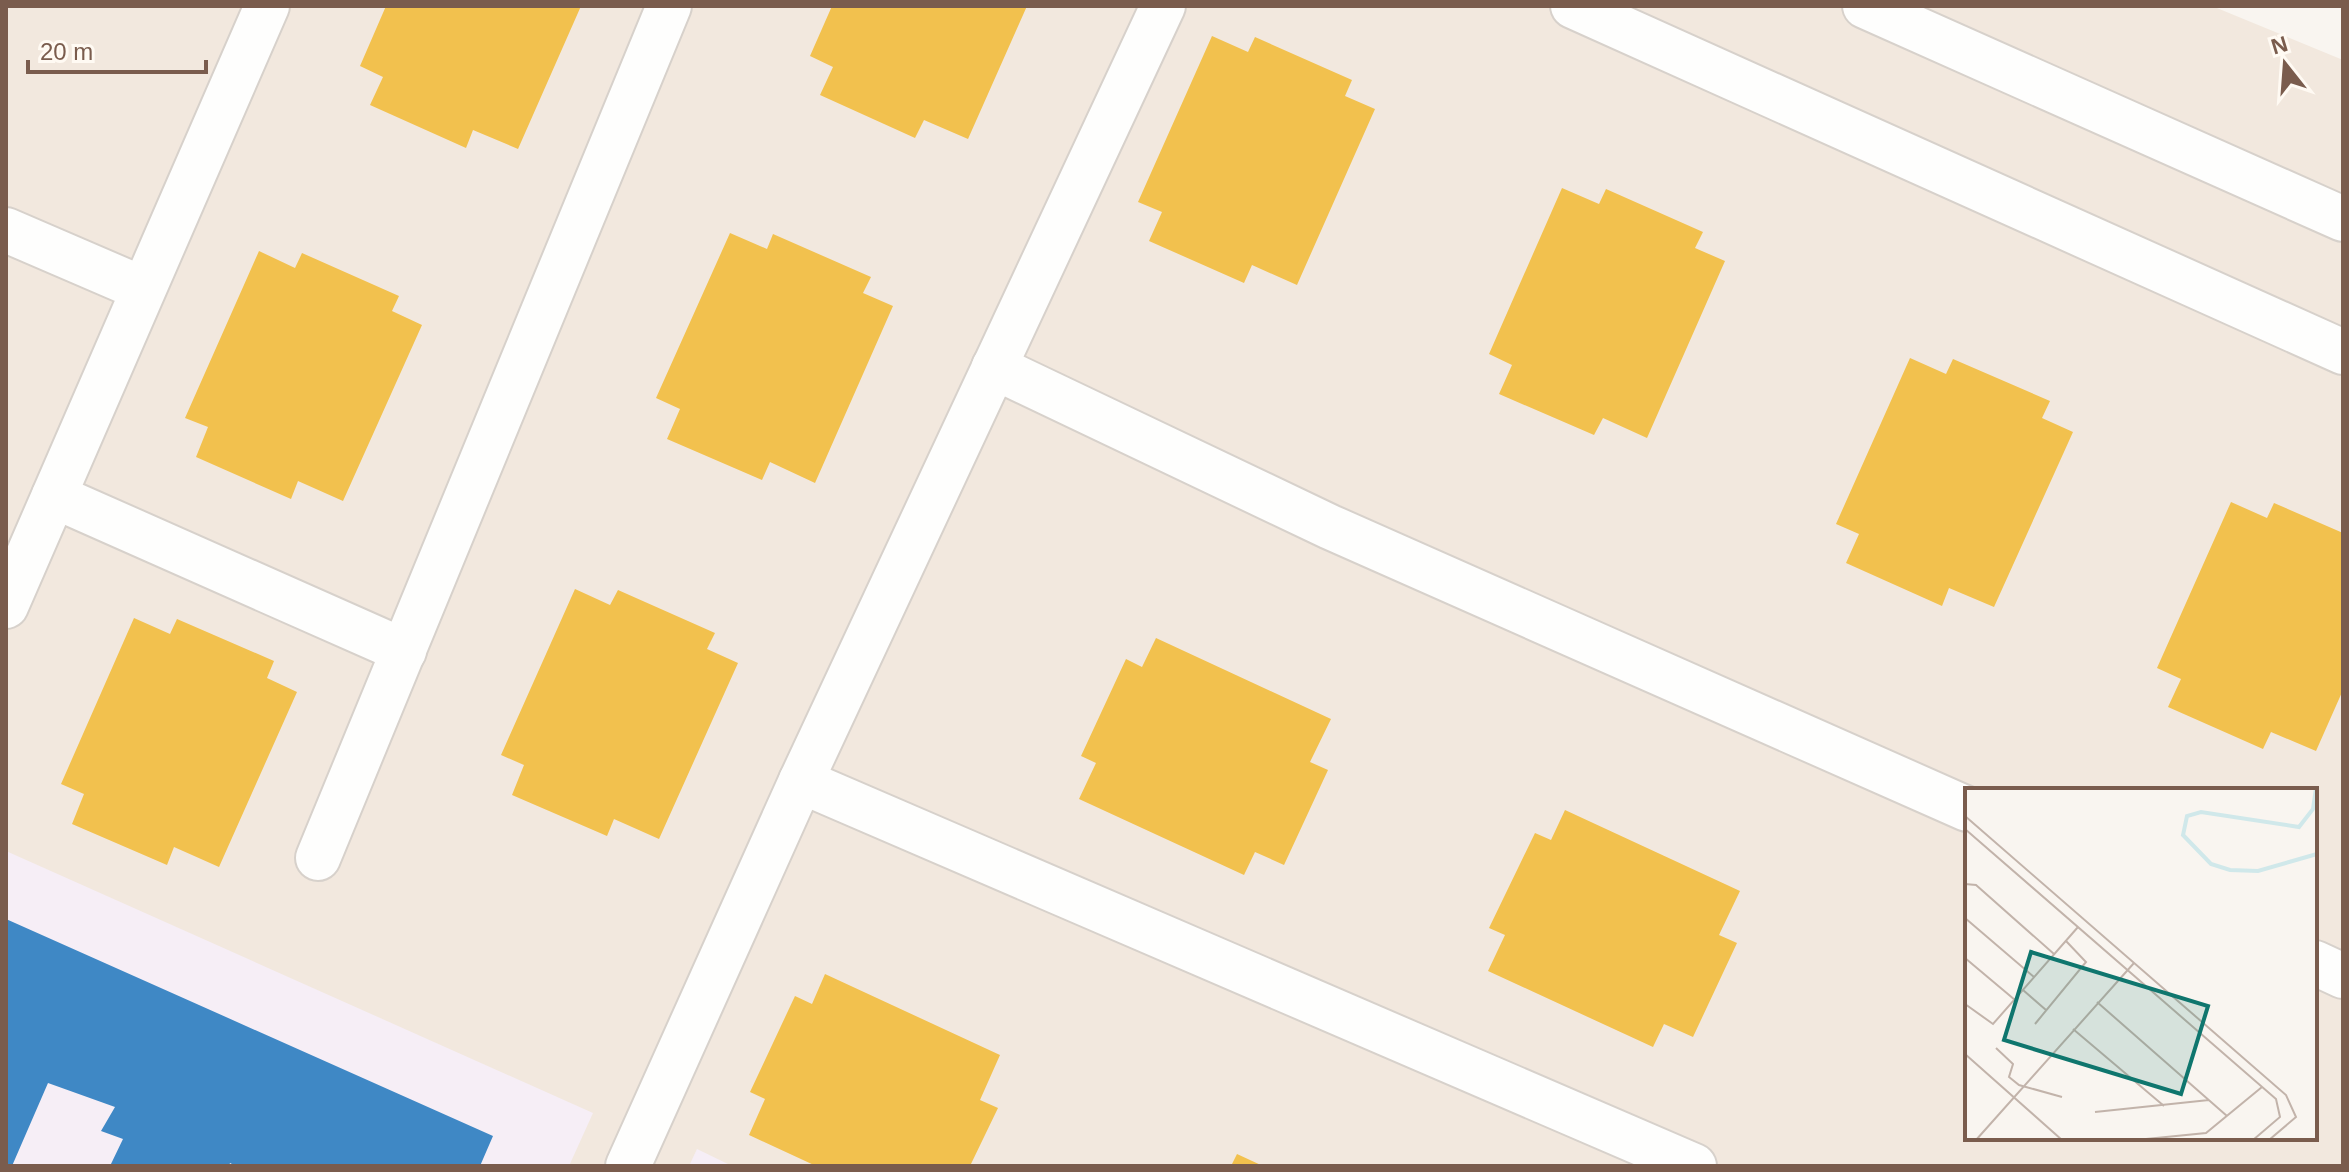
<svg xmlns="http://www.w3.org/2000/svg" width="2349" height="1172" font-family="Helvetica,sans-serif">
	<rect width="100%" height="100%" fill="#f9f5f0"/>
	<path fill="#f2e8de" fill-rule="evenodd" d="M 6,6 L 2212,6 L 2343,60 L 2343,1166 L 6,1166 ZM 1967,790 L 2315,790 L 2315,1138 L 1967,1138 Z"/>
	<g fill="#f6eef6">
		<path d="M 6,851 L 593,1113 L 569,1166 L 6,1166 Z"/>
		<path d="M 697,1149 L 732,1166 L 689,1166 Z"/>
	</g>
	<g fill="#f2c14e">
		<path d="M 386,6 L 581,6 L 518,149 L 473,130 L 466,148 L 370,105 L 383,77 L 360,66 Z"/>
		<path d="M 832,6 L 1027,6 L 968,139 L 924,120 L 915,138 L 820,95 L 833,67 L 810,56 Z"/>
		<path d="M 1212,36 L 1248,52 L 1255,37 L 1352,80 L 1345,96 L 1375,109 L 1297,285 L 1252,265 L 1244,283 L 1149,241 L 1162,212 L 1138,202 Z"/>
		<path d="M 1562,188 L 1599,204 L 1606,189 L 1703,232 L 1695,248 L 1725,261 L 1647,438 L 1603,418 L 1594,435 L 1499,394 L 1512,365 L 1489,354 Z"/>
		<path d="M 730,233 L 767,249 L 773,234 L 871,277 L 863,293 L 893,306 L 815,483 L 770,462 L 762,480 L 667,439 L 680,409 L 656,398 Z"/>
		<path d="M 259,251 L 295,268 L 302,253 L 399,296 L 392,311 L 422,325 L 343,501 L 298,481 L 291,499 L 196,457 L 208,427 L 185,418 Z"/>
		<path d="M 1910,358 L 1946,374 L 1953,359 L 2050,401 L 2042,418 L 2073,432 L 1994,607 L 1949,588 L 1942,606 L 1846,563 L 1859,534 L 1836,524 Z"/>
		<path d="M 2231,502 L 2267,518 L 2274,503 L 2343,533 L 2343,690 L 2316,751 L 2271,732 L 2263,749 L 2168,707 L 2181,679 L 2157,668 Z"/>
		<path d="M 575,589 L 610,605 L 618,590 L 715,633 L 707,649 L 738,663 L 659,839 L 614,819 L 607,836 L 512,795 L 524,765 L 501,755 Z"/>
		<path d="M 134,618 L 170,634 L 177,619 L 274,661 L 267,678 L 297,692 L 219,867 L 174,847 L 167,865 L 72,824 L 84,794 L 61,784 Z"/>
		<path d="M 1156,638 L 1331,719 L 1310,762 L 1328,770 L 1284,865 L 1255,852 L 1244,875 L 1079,799 L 1096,763 L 1081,756 L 1126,659 L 1142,667 Z"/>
		<path d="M 1565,810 L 1740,891 L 1719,935 L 1737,943 L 1693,1037 L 1664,1024 L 1653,1047 L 1488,971 L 1505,935 L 1489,928 L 1535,833 L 1551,840 Z"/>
		<path d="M 825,974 L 1000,1055 L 980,1100 L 998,1108 L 970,1166 L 816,1166 L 749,1135 L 765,1099 L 750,1092 L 795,996 L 812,1004 Z"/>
		<path d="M 1237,1154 L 1263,1166 L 1231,1166 Z"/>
	</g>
	<path fill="#3f88c5" d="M 6,919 L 493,1136 L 480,1166 L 236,1166 L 230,1163 L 229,1166 L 110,1166 L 123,1139 L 101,1131 L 115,1107 L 48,1083 L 12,1166 L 6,1166 Z"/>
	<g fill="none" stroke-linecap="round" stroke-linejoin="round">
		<g stroke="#d7d1cb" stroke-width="48">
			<g id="minor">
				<path d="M 1573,6 L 2343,352"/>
				<path d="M 1865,6 L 2343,219"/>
				<path d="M 6,230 L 143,289"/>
				<path d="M 994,367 L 1330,527 L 1967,809"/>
				<path d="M 54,496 L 404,651"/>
				<path d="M 6,606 L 267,6"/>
				<path d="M 801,781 L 1694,1166"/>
				<path d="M 318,858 L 669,6"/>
				<path d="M 2315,963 L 2343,976"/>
				<path d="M 628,1166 L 801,781 L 1163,6"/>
			</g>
		</g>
		<use href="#minor" stroke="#fefefd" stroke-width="44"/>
	</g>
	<g transform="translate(1965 788)">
		<rect width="352" height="352" fill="#f9f5f0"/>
		<path fill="none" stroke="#d0e8ea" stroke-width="4" d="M 351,0 L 348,21 L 334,39 L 236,24 L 222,28 L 218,47 L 246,76 L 265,82 L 293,83 L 352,66"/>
		<path fill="none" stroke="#c2b3aa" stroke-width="2" d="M 0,28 L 321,307 L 331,329 L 304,352M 0,41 L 311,311 L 315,329 L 288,352M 0,96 L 11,97 L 89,166M 0,130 L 69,189M 0,170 L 50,212M 58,202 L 81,222M 132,214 L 262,328M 0,216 L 28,236 L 113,139M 70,236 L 121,174 L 101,153M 108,241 L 199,318M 31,260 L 48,276 L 44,289 L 54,297 L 97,309M 0,266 L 97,352M 130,324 L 244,312M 11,352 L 169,175M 171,352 L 241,345 L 297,299"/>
		<path fill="#0f766e" fill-opacity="0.15" stroke="#0f766e" stroke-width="4" d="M 66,164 L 243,218 L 216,306 L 39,252 Z"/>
		<rect width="352" height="352" fill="none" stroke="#7a5c4d" stroke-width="4"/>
	</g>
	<rect width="2349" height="1172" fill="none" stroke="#7a5c4d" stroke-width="16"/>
	<g transform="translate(2285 64) rotate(343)" stroke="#fffaf3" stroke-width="6" paint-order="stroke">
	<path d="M0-6L14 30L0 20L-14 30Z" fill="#7a5c4d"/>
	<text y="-12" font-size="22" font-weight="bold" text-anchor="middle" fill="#7a5c4d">N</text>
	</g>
	<path d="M28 60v12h178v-12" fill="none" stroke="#7a5c4d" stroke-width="4"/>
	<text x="40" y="60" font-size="24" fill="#7a5c4d" stroke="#fffaf3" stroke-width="6" paint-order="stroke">20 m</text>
</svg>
